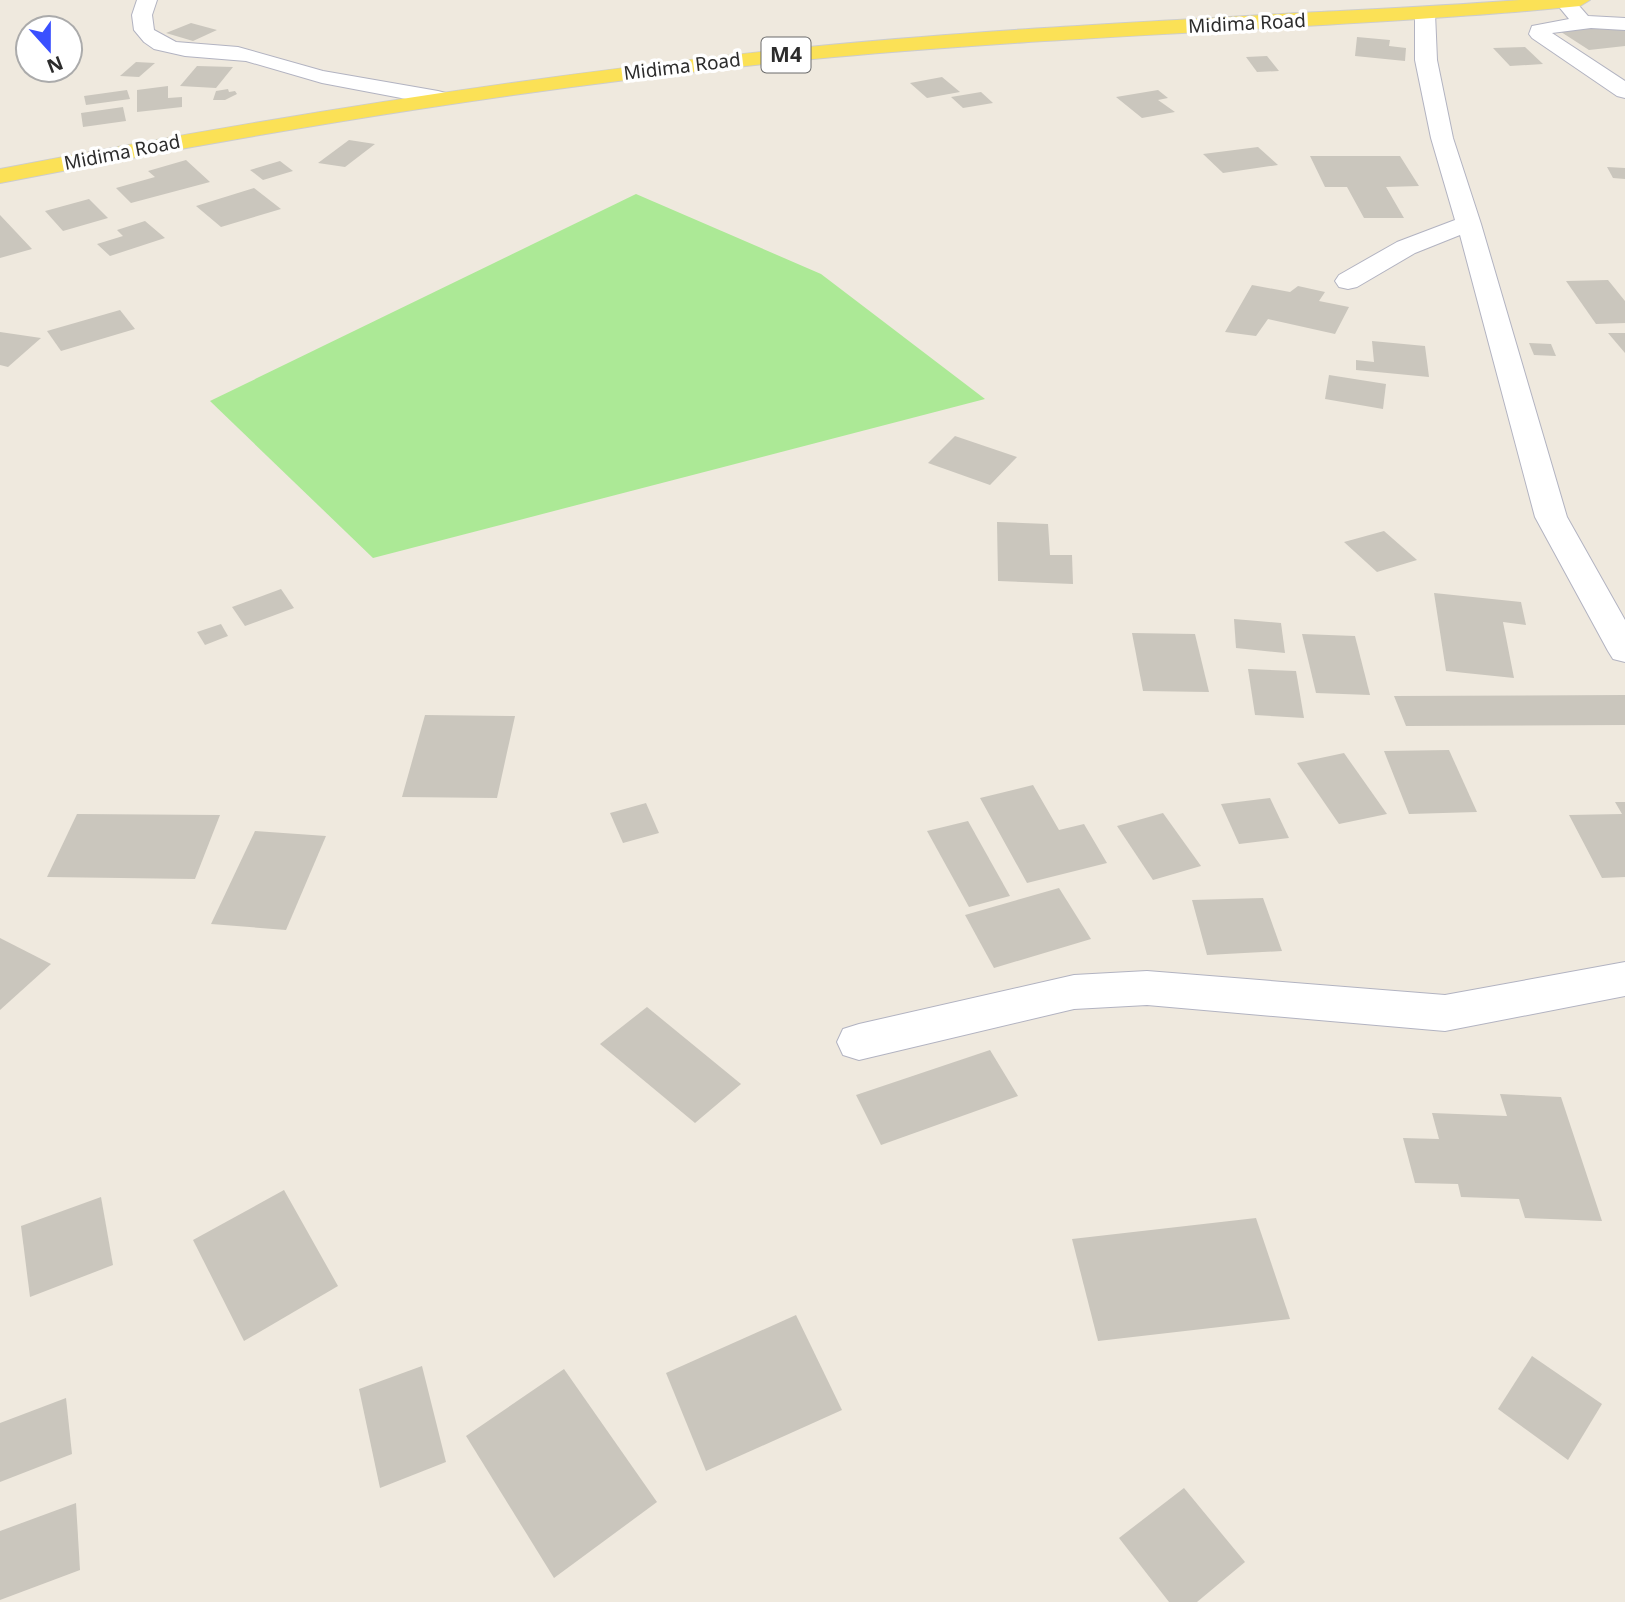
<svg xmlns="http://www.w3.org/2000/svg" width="1625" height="1602" font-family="'Noto Sans',sans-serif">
	<rect width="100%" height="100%" fill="#efe9de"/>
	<path fill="#ace996" d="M 636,194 L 821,274 L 985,399 L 373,558 L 210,401 Z"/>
	<g fill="#cac6bd">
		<path d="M 191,23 L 217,30 L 193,41 L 166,33 Z"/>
		<path d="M 1606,25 L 1614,30 L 1625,28 L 1625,46 L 1589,50 L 1558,30 Z"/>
		<path d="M 1357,37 L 1390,40 L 1389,46 L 1406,48 L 1405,61 L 1355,56 Z"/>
		<path d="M 1525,47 L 1543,64 L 1510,66 L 1493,48 Z"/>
		<path d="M 1267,56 L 1279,71 L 1257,72 L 1246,57 Z"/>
		<path d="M 136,62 L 155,63 L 139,77 L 120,76 Z"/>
		<path d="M 197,66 L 233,67 L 216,88 L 180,86 Z"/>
		<path d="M 942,77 L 960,92 L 927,98 L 910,83 Z"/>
		<path d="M 168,86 L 168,98 L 182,97 L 182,107 L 137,112 L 137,90 Z"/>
		<path d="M 228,89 L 229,92 L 235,91 L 237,94 L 225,100 L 213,100 L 216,91 Z"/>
		<path d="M 127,90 L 130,99 L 86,105 L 84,96 Z"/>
		<path d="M 1158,90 L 1168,98 L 1158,100 L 1175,112 L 1142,118 L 1116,97 Z"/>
		<path d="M 981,92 L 993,103 L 963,108 L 951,97 Z"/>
		<path d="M 123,107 L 126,121 L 83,127 L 81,113 Z"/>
		<path d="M 349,140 L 375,144 L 345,167 L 318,163 Z"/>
		<path d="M 1258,147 L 1278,165 L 1223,173 L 1203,154 Z"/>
		<path d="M 1310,156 L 1400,156 L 1419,186 L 1386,187 L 1404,218 L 1364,218 L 1347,187 L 1325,187 Z"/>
		<path d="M 186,160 L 210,182 L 131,203 L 116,188 L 155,177 L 148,171 Z"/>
		<path d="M 280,161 L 293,171 L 263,180 L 250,170 Z"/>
		<path d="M 1607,167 L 1625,168 L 1625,179 L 1613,178 Z"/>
		<path d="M 254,188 L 281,209 L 221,227 L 196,206 Z"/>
		<path d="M 89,199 L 108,218 L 63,231 L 45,211 Z"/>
		<path d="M 0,215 L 32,249 L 0,258 Z"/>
		<path d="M 145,221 L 165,238 L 110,256 L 97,244 L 123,236 L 117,230 Z"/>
		<path d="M 1608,280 L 1625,301 L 1625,323 L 1596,324 L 1566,281 Z"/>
		<path d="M 1252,285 L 1290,292 L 1298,286 L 1325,292 L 1319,301 L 1349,307 L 1335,334 L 1268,319 L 1256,336 L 1225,332 Z"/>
		<path d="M 120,310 L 135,329 L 61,351 L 47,331 Z"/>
		<path d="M 0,332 L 41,338 L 8,367 L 0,365 Z"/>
		<path d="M 1608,333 L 1625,333 L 1625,353 Z"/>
		<path d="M 1372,341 L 1425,346 L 1429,377 L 1356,370 L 1356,360 L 1374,362 Z"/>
		<path d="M 1529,343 L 1551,344 L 1556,356 L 1534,355 Z"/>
		<path d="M 1329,375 L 1386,384 L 1383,409 L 1325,399 Z"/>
		<path d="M 955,436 L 1017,457 L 990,485 L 928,463 Z"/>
		<path d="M 997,522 L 1048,524 L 1050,555 L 1072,555 L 1073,584 L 998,581 Z"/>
		<path d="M 1384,531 L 1417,560 L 1377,572 L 1344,542 Z"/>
		<path d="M 281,589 L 294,608 L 245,626 L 232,607 Z"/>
		<path d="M 1434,593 L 1521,602 L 1526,625 L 1503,622 L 1514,678 L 1446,671 Z"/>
		<path d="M 1234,619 L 1281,623 L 1285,653 L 1236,648 Z"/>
		<path d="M 221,624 L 228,636 L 205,645 L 197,632 Z"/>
		<path d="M 1132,633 L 1195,634 L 1209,692 L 1143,691 Z"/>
		<path d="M 1302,634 L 1355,636 L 1370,695 L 1316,693 Z"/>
		<path d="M 1248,669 L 1296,671 L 1304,718 L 1255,715 Z"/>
		<path d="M 1625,695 L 1625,725 L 1406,726 L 1394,696 Z"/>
		<path d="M 425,715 L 515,716 L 497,798 L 402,797 Z"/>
		<path d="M 1449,750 L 1477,812 L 1409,814 L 1384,751 Z"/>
		<path d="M 1344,753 L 1387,814 L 1339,824 L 1297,763 Z"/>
		<path d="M 1033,785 L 1059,830 L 1084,824 L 1107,863 L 1027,883 L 980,798 Z"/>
		<path d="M 1270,798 L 1289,838 L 1239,844 L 1221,804 Z"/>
		<path d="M 1615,802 L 1625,802 L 1625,877 L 1602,878 L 1569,815 L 1622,814 Z"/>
		<path d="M 646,803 L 659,833 L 623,843 L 610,813 Z"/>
		<path d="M 1163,813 L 1201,866 L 1153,880 L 1117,826 Z"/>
		<path d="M 77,814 L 220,815 L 195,879 L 47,877 Z"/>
		<path d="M 968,821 L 1010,896 L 969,907 L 927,831 Z"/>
		<path d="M 255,831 L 326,836 L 286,930 L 211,924 Z"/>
		<path d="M 1059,888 L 1091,939 L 994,968 L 965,915 Z"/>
		<path d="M 1263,898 L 1282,951 L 1207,955 L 1192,900 Z"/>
		<path d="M 0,938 L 51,964 L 0,1010 Z"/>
		<path d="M 647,1007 L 741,1084 L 695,1123 L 600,1044 Z"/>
		<path d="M 990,1050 L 1018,1096 L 881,1145 L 856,1095 Z"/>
		<path d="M 1500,1094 L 1561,1097 L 1602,1221 L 1525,1218 L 1519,1199 L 1461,1197 L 1458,1184 L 1415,1183 L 1403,1138 L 1439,1139 L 1432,1113 L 1507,1116 Z"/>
		<path d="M 284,1190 L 338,1286 L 244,1341 L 193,1240 Z"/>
		<path d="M 101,1197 L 113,1265 L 30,1297 L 21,1226 Z"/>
		<path d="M 1256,1218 L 1290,1319 L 1098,1341 L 1072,1239 Z"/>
		<path d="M 796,1315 L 842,1410 L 706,1471 L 666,1373 Z"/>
		<path d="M 1532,1356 L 1602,1404 L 1568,1460 L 1498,1409 Z"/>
		<path d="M 422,1366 L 446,1462 L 380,1488 L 359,1389 Z"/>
		<path d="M 564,1369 L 657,1502 L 554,1578 L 466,1436 Z"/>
		<path d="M 66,1398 L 72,1454 L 0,1482 L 0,1423 Z"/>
		<path d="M 1184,1488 L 1245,1562 L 1197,1602 L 1169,1602 L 1119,1538 Z"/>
		<path d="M 76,1503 L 80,1570 L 0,1600 L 0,1531 Z"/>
	</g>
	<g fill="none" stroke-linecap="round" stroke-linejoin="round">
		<g stroke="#b2b3c1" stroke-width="2">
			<g id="minor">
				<path d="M 137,0 L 157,0 L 152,15 L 154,30 L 176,42 L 238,47 L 323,71 L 438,91 L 446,93 L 449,98 L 446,103 L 438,105 L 322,83 L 246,61 L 185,56 L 154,49 L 144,42 L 134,30 L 132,15 Z"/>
				<path d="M 1557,0 L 1574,0 L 1588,16 L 1625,18 L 1625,30 L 1591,28 L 1552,33 L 1625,81 L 1625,98 L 1617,96 L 1532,38 L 1529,34 L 1532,26 L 1569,19 L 1555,2 Z"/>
				<path d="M 1425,7 L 1432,9 L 1435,13 L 1437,60 L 1453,138 L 1481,224 L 1567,517 L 1625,620 L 1625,662 L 1613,659 L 1608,651 L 1535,517 L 1460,235 L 1415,253 L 1357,287 L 1348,289 L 1339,287 L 1335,281 L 1339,275 L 1397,242 L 1455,220 L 1431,138 L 1415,60 L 1415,13 L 1418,9 Z"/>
				<path d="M 1625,962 L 1625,996 L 1445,1031 L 1147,1005 L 1074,1009 L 859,1060 L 843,1055 L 837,1042 L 843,1029 L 859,1024 L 1074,975 L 1147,971 L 1445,995 Z"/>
			</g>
		</g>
		<g stroke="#ccc" stroke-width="2">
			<path id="major" d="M 1520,0 L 1590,0 L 1580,6 L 1515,12 C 1288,30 1060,36 834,57 C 554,83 276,129 0,183 L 0,169 C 275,116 551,72 829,45 C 985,30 1141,22 1298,13 C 1372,9 1446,6 1520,0 Z"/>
		</g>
		<use href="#minor" fill="#fff" fill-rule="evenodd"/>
		<use href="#major" fill="#fbe156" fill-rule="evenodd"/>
	</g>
	<g text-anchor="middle" stroke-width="7" stroke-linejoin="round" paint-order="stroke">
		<g font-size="19" fill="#2c2c2c" stroke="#fff">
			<text transform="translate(1247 23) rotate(-3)" y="7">Midima Road</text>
			<text transform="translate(682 66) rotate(-7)" y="7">Midima Road</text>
			<text transform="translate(122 152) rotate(-11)" y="7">Midima Road</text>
		</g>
		<rect fill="#fff" stroke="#6b6b6b" stroke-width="2" x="761.5" y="37.5" width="49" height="35" rx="5"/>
		<g font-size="21" font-weight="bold" fill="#2c2c2c">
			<text x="786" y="62">M4</text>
		</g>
	</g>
	<g transform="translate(49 49) rotate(159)"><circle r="33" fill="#ffffff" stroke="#ababab" stroke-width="2"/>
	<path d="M0-5L12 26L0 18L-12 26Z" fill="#3a50ff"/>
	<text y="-10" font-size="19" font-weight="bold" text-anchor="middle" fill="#2c2c2c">N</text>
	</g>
</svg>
